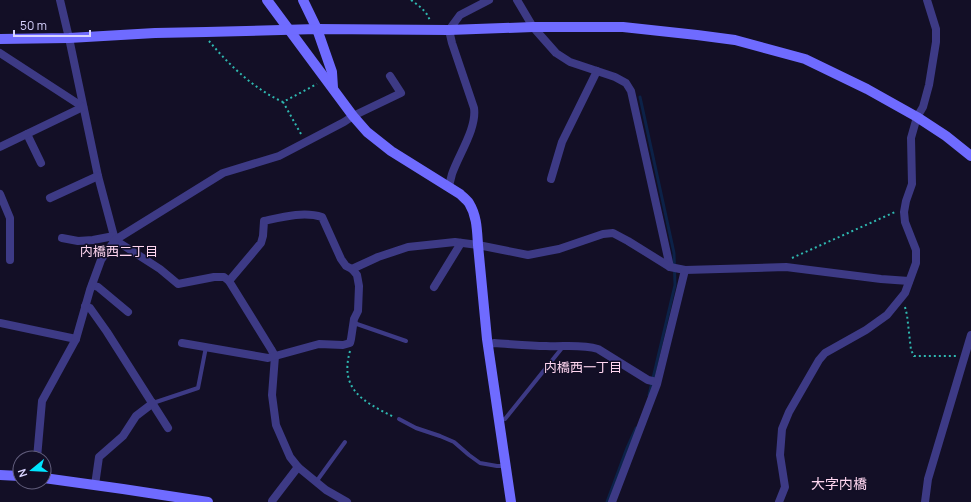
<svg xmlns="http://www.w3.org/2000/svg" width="971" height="502" font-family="Manrope,'Noto Sans JP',sans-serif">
	<rect width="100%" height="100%" fill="#130f26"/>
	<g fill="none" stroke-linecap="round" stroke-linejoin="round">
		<g stroke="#0c2248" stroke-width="3">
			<path d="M 640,97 L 674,253 L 675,285 L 649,395"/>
			<path d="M 607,502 L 627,448 L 636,428"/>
		</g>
		<g stroke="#2fb8b0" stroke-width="2" stroke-dasharray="2 3" stroke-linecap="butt">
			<path d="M 411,0 C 419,6 427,11 430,21"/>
			<path d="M 209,41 C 229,65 254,89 283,102"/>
			<path d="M 301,134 L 283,102 L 317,84"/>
			<path d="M 792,258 L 895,212"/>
			<path d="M 905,307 L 907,315 L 911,350 L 914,356 L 956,356"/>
			<path d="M 350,351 C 339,390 364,402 394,417"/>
		</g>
		<g stroke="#3d3a85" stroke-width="4">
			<path d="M 354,323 L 406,341"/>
			<path d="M 153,403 L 198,388 L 206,347"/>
			<path d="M 399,419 L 416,428 L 440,436 L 454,442 L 469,455 L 480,463 L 497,466 L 506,466"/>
			<path d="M 499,420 L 505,419 L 562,348 L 562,346"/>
			<path d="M 316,482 L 345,442"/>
		</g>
		<g stroke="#3d3a85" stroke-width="8">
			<path d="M 60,0 L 69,38 L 98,176 L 115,240 L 160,269 L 178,284 L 214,277 L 224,277 L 229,281 L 271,349 L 275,356 L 272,395 L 276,425 L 290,457 L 298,467 L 326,490 L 347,502"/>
			<path d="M 517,0 L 533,27 L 556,53 L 570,62 L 615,77 L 626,83 L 631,91 L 670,267"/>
			<path d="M 0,53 L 83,107"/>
			<path d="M 27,134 L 41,163"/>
			<path d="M 0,147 L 83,107"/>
			<path d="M 551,179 L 562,142 L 597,71"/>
			<path d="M 449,186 C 450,182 451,178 452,174 C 459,154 477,128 474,108 L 452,43 L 449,30 L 460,15 L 489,0"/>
			<path d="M 0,194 L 10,218 L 10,260"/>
			<path d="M 50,198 L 98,176"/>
			<path d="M 62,238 L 78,241 L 93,240 L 114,236"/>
			<path d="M 352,269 L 378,257 L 408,247 L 455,242 L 478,245 L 528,255 L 559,249 L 603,234 L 613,233 L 628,241 L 670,267 L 685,270 L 786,267 L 881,279 L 909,281"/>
			<path d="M 92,285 L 98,287 L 128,312"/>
			<path d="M 434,287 L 461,243"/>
			<path d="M 85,306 L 90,308 L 107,332 L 168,428"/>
			<path d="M 0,323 L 76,339"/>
			<path d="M 182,343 L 268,358 L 319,344 L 343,345 L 350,343 L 351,339 L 354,319 L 358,311 L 359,286 L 357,275 L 352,269 L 346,266 L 341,259 L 322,217 C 304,211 282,217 264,221 L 263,236 L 261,243 L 229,281"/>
			<path d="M 488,345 L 494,343 C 511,344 529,346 546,346 C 564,347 581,344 598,349 L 648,380 L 657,382"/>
			<path d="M 37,458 L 42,401 L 76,339 L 90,290 L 101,260 L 115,240 L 223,173 L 279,156 L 344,122 L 353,116 L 401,93 L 390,76"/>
			<path d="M 95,485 L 99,457 L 123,436 L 136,416 L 153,403"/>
			<path d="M 272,502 L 272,501 L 298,467"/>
			<path d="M 612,502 L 657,384 L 685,270"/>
			<path d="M 779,502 L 785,487 L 780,455 L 782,429 L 789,412 L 819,360 L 825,353 L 866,330 L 887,315 L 905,293 L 916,263 L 916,250 L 905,222 L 904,212 L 906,201 L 912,184 L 911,138 L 917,117 L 923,107 L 929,85 L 936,42 L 936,29 L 927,0"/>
			<path d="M 925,502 L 928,479 L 971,335"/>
		</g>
		<g stroke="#6f6bff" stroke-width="10">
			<path d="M 267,0 L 353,116 L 367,132 L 391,151 L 460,194 C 463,197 467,200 469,203 C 477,216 477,230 478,245 L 487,339 L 511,502"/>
			<path d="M 303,0 L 317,29 L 332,72 L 333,88"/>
			<path d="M 0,39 L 69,38 L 155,33 L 206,32 L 317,29 L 449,30 L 533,27 L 623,27 L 697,35 L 735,40 L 805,59 L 867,89 L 917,117 L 946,136 L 971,156"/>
			<path d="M 0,475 L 20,476"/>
			<path d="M 44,478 L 123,489 L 208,502"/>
		</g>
	</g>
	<g text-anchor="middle" stroke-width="3" stroke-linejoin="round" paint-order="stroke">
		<g font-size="13" fill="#ffd6f0" stroke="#130f26">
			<text x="119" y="256">内橋西二丁目</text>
			<text x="583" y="372">内橋西一丁目</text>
		</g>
		<g font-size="14" fill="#ffd6f0" stroke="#130f26">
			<text x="839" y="489">大字内橋</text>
		</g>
	</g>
	<g transform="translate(32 470) rotate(252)"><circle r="19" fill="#130f26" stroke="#625e7d"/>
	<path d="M0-3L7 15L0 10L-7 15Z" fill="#00e5ff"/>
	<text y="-6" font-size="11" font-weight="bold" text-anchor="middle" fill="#d9d4ff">N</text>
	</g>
	<path d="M14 30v6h76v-6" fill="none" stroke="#d9d4ff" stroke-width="2"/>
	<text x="20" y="30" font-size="12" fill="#d9d4ff" stroke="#130f26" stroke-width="3" paint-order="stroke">50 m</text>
</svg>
